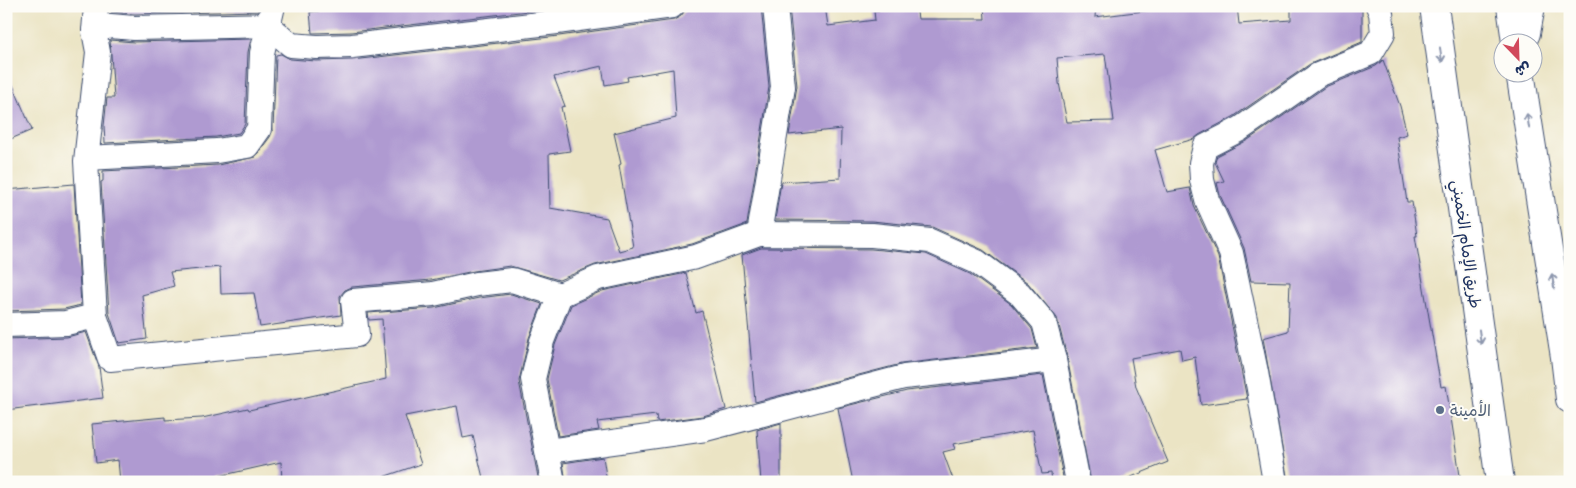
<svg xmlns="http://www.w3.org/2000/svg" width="1576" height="488" font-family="'Patrick Hand','Playpen Sans Arabic',sans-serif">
	<rect width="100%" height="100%" fill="#fdfcf7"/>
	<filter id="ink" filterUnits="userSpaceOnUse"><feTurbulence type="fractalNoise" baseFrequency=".02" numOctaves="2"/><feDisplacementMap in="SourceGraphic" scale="10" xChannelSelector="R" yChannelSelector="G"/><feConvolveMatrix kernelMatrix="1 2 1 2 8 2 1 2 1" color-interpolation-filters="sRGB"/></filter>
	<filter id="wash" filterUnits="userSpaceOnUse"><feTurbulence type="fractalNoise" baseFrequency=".0096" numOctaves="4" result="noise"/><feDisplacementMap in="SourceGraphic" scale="20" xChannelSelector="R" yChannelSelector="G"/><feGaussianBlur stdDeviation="1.12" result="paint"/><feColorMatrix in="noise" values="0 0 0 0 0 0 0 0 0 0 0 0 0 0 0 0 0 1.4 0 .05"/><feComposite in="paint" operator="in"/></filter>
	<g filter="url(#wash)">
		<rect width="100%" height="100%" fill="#ebe4c4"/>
		<g id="blocks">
			<g fill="#af9ad1" fill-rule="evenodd">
				<path d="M 112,6 L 259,6 L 258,11 L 134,14 L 111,12 Z"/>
				<path d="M 365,6 L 570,6 L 351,32 L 312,33 L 310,12 Z"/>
				<path d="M 685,6 L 761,6 L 769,87 L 747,224 L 692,244 L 595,265 L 559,280 L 510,266 L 474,271 L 431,280 L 352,287 L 345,290 L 340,296 L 341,315 L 260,327 L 254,293 L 221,294 L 220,267 L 170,272 L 174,286 L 142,295 L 147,339 L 119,343 L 109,313 L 101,182 L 103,181 L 103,171 L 218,165 L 255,157 L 270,137 L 273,130 L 276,55 L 281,54 L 290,59 L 316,61 L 352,60 L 559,36 L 674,20 L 681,16 L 684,12 ZM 602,66 L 605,85 L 628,81 L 627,77 L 673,69 L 676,118 L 614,133 L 621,164 L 619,165 L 633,247 L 619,251 L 607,218 L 550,208 L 549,154 L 570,151 L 561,107 L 565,106 L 554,77 Z"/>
				<path d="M 789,6 L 825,6 L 828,26 L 875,20 L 874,11 L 881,10 L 880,6 L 916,6 L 918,19 L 985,19 L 984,6 L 1096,6 L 1095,17 L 1160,9 L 1160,6 L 1237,6 L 1239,24 L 1291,20 L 1291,6 L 1362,6 L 1362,42 L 1310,64 L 1233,117 L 1199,135 L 1194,139 L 1155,150 L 1167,192 L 1190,188 L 1194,206 L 1218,257 L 1247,399 L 1201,405 L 1195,357 L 1182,360 L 1180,349 L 1131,358 L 1136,387 L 1168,462 L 1119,482 L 1091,482 L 1067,357 L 1057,318 L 1028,283 L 983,250 L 932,227 L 872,221 L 775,220 L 781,182 L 840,178 L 841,129 L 789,135 L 797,86 ZM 1105,54 L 1114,121 L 1067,122 L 1059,83 L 1057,58 Z"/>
				<path d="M 251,39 L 248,52 L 245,124 L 239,133 L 216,137 L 105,143 L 104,126 L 107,98 L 114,98 L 110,40 L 134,42 Z"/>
				<path d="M 1383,60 L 1400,106 L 1407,134 L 1397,137 L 1407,202 L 1412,202 L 1417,236 L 1415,236 L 1441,387 L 1446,386 L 1461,482 L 1288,482 L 1263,338 L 1288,331 L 1290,282 L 1251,281 L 1244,248 L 1220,195 L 1217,183 L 1224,181 L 1215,162 L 1217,156 L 1248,140 L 1325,87 L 1376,66 Z"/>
				<path d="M 6,69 L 32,130 L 6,141 Z"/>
				<path d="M 74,184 L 81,305 L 64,309 L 6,311 L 6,190 Z"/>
				<path d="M 761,248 L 871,249 L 926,254 L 970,274 L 1011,304 L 1032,329 L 1037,348 L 901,364 L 755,402 L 742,255 Z"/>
				<path d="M 686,273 L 696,313 L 702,311 L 726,409 L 703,416 L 657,422 L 656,415 L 597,422 L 599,430 L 558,436 L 547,379 L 555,345 L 571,305 L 602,291 Z"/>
				<path d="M 511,294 L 542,304 L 529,338 L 519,381 L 539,482 L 484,482 L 473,436 L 463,438 L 457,406 L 405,416 L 421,464 L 383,477 L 384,482 L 282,482 L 281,462 L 215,477 L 215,482 L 120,482 L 118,460 L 96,463 L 92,424 L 165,417 L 165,420 L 202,418 L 248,408 L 249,410 L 386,379 L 382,319 L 369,320 L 368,313 L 434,308 L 479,298 Z"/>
				<path d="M 86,332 L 99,367 L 103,398 L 6,410 L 6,339 L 67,337 Z"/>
				<path d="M 1043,375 L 1064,482 L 1052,482 L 1051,473 L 1042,474 L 1033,430 L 953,444 L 955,449 L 943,452 L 954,482 L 853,482 L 838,408 L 907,391 Z"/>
				<path d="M 781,423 L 781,482 L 761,482 L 757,430 Z"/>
				<path d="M 603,457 L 607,482 L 566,482 L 563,463 Z"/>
			</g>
		</g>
	</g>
	<g filter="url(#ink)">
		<use href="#blocks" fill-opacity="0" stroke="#3a4a6d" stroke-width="1"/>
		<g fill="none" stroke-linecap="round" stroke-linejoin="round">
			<g stroke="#3a4a6d" stroke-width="26">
				<g id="minor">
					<path d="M 94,31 L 96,6"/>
					<path d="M 87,158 L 217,151 L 247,146 L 259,129 L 262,53 L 273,6"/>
					<path d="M 759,234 L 783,87 L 775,6"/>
					<path d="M 95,316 L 110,359 L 357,335 L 353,301 L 433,294 L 477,284 L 512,280 L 560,295"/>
					<path d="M 6,325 L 66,323 L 95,316 L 86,161 L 98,52 L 94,31 L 110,26 L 134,28 L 268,25 L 291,45 L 317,47 L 352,46 L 557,22 L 672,6"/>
					<path d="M 548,451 L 706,429 L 904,377 L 1054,360"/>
					<path d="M 553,482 L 533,379 L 542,341 L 560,295 L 598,278 L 696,257 L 759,234 L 872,235 L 930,241 L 977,262 L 1020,294 L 1044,322 L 1054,360 L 1078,482"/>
					<path d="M 1275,482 L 1256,372 L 1231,253 L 1207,200 L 1202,180 L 1201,163 L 1205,147 L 1240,129 L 1318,75 L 1371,53 L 1383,33 L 1381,13 L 1378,6"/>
				</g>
			</g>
			<g stroke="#3a4a6d" stroke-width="30">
				<g id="trunk">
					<path d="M 1434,6 L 1500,482"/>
					<path d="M 1511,6 L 1516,42"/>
					<path d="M 1520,72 L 1565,357 L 1570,399"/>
				</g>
			</g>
			<g stroke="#3a4a6d" stroke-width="30">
				<path id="motorway" d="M 1522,42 L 1526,33 L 1531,6"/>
			</g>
			<use href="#minor" stroke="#fff" stroke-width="24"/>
			<use href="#trunk" stroke="#fff" stroke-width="28"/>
			<use href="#motorway" stroke="#fff" stroke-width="28"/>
		</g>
		<defs><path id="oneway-shaft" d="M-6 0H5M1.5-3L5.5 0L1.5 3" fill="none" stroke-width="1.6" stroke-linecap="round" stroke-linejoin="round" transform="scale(1.25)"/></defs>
		<g stroke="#8d97ae">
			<use href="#oneway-shaft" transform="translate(1441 55) rotate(82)"/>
			<use href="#oneway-shaft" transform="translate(1528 121) rotate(-99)"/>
			<use href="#oneway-shaft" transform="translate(1553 281) rotate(-99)"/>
			<use href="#oneway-shaft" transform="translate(1480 337) rotate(82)"/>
		</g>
	</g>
	<circle fill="#5c6f8a" stroke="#fdfcf7" stroke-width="2" cx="1440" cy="410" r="5"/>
	<g text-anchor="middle" stroke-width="4" stroke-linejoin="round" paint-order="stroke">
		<g font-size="16" fill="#1b2f5e" stroke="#fdfcf7">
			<text transform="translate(1467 244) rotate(82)" y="6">طريق الإمام الخميني</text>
		</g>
		<g font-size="16" fill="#4e5e75" stroke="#fdfcf7" text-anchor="start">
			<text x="1450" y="416">الأمينة</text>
		</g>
	</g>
	<rect width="1576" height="488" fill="none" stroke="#fdfcf7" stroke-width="25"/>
	<g transform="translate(1518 58) rotate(157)"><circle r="24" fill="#fdfcf7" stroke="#a3aaba"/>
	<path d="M0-4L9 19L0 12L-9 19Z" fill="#d1495b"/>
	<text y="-8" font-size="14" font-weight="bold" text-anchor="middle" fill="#1b2f5e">ش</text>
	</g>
</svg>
